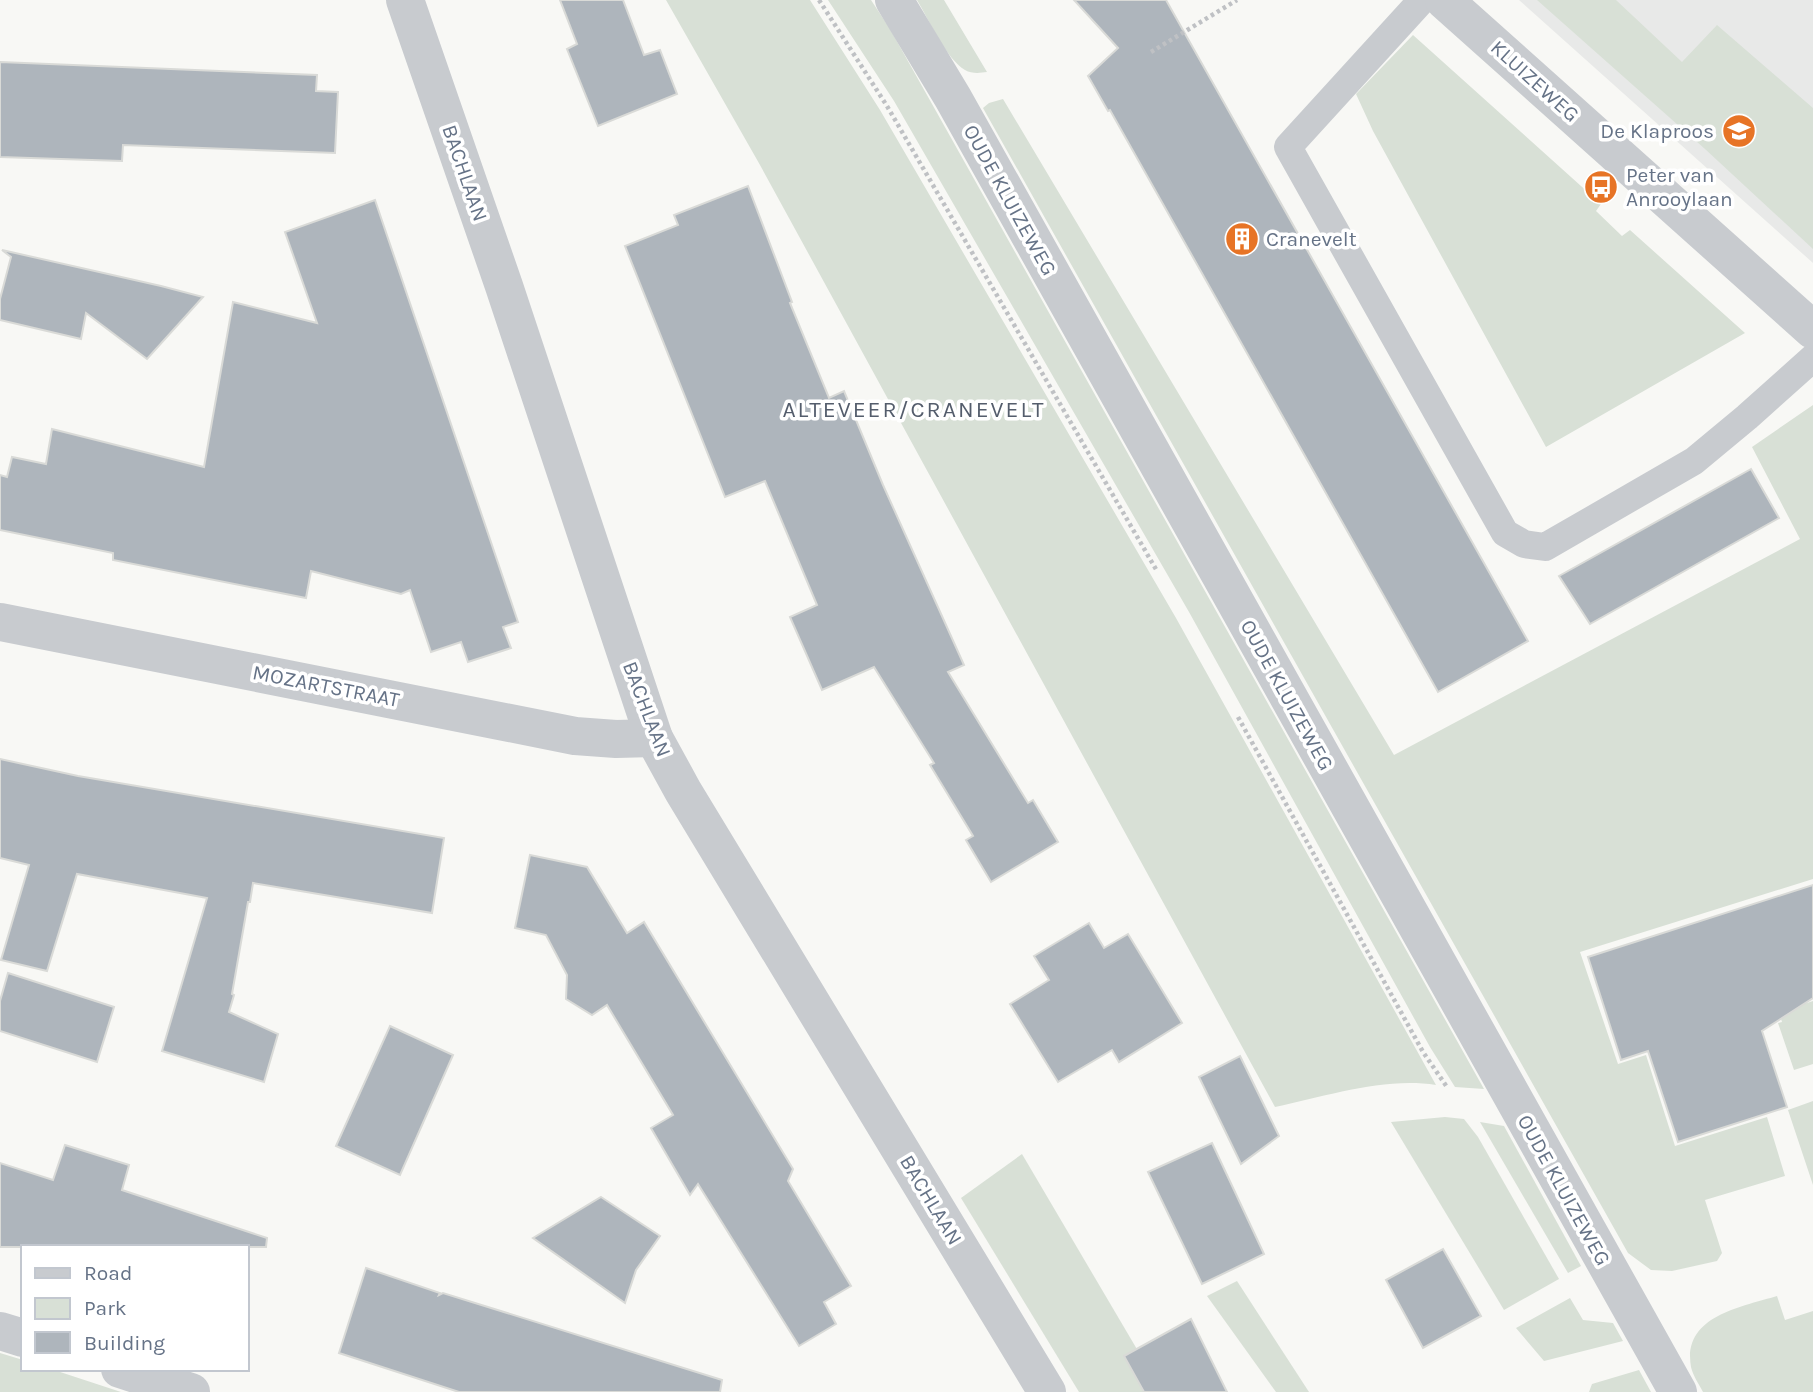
<svg xmlns="http://www.w3.org/2000/svg" width="1813" height="1392" font-family="Karla,sans-serif">
	<rect width="100%" height="100%" fill="#f8f8f5"/>
	<path fill="#e8e9e8" d="M 1519,0 L 1813,0 L 1813,263 Z"/>
	<g fill="#d8e0d6">
		<path d="M 666,0 L 810,0 L 880,110 L 1176,618 L 1436,1085 C 1383,1077 1328,1096 1275,1107 L 760,165 Z"/>
		<path d="M 828,0 L 871,0 L 890,29 L 1484,1089 L 1455,1087 L 1430,1047 L 1189,612 L 894,101 Z"/>
		<path d="M 917,0 L 944,0 L 987,72 C 980,73 972,74 965,70 C 947,60 928,18 917,0 Z"/>
		<path d="M 1537,0 L 1616,0 L 1682,62 L 1717,25 L 1813,108 L 1813,249 L 1705,149 Z"/>
		<path d="M 1413,35 L 1601,204 L 1596,211 L 1622,236 L 1630,230 L 1745,333 L 1546,447 L 1373,131 L 1356,94 Z"/>
		<path d="M 1003,99 L 1394,755 L 1800,539 L 1752,447 L 1813,405 L 1813,879 L 1580,952 L 1618,1064 L 1646,1055 L 1675,1146 L 1767,1117 L 1785,1176 L 1705,1200 L 1722,1253 L 1717,1261 L 1672,1271 L 1651,1270 L 1628,1253 L 983,108 L 989,103 Z"/>
		<path d="M 1813,1001 L 1813,1064 L 1794,1070 L 1778,1023 L 1782,1022 L 1779,1012 Z"/>
		<path d="M 1813,1101 L 1813,1185 L 1788,1110 Z"/>
		<path d="M 1445,1117 L 1464,1119 L 1478,1137 L 1559,1279 L 1504,1310 L 1391,1122 Z"/>
		<path d="M 1480,1122 L 1504,1126 L 1581,1266 L 1568,1273 Z"/>
		<path d="M 1022,1154 L 1161,1390 L 1157,1392 L 1079,1392 L 961,1198 Z"/>
		<path d="M 1237,1281 L 1309,1392 L 1276,1392 L 1207,1296 Z"/>
		<path d="M 1777,1296 L 1785,1320 L 1813,1311 L 1813,1392 L 1703,1392 C 1699,1384 1693,1376 1691,1367 C 1682,1316 1741,1307 1777,1296 Z"/>
		<path d="M 1570,1298 L 1583,1320 L 1613,1323 L 1623,1341 L 1544,1361 L 1516,1328 Z"/>
		<path d="M 0,1353 L 23,1360 L 23,1369 L 51,1369 L 121,1392 L 0,1392 Z"/>
		<path d="M 1639,1370 L 1651,1392 L 1589,1392 L 1592,1384 Z"/>
	</g>
	<g fill="#aeb5bc" stroke="#d9dad7" stroke-width="2">
		<path d="M 560,0 L 623,0 L 644,55 L 660,50 L 677,94 L 598,126 L 567,49 L 577,44 Z"/>
		<path d="M 1074,0 L 1166,0 L 1528,641 L 1438,692 L 1110,110 L 1108,111 L 1088,76 L 1118,48 Z"/>
		<path d="M 0,62 L 317,75 L 316,91 L 338,92 L 335,153 L 123,145 L 122,161 L 0,157 Z"/>
		<path d="M 748,186 L 792,302 L 790,303 L 829,398 L 844,391 L 883,485 L 964,665 L 948,672 L 1028,803 L 1033,800 L 1058,842 L 991,882 L 966,840 L 973,836 L 930,765 L 934,763 L 874,667 L 822,690 L 790,617 L 817,605 L 765,481 L 725,497 L 625,246 L 678,225 L 674,215 Z"/>
		<path d="M 375,200 L 518,622 L 503,627 L 511,648 L 468,662 L 461,642 L 431,652 L 410,590 L 401,594 L 311,571 L 306,598 L 113,560 L 113,553 L 0,530 L 0,475 L 7,477 L 12,457 L 46,464 L 52,429 L 204,467 L 233,302 L 317,323 L 285,232 Z"/>
		<path d="M 2,250 L 161,286 L 203,297 L 147,359 L 86,313 L 81,339 L 0,320 L 0,299 L 11,257 Z"/>
		<path d="M 1751,469 L 1779,518 L 1590,624 L 1559,576 Z"/>
		<path d="M 0,759 L 78,776 L 444,838 L 432,913 L 253,883 L 250,902 L 248,902 L 232,994 L 234,995 L 229,1012 L 278,1034 L 264,1082 L 162,1051 L 207,898 L 77,874 L 47,971 L 1,960 L 29,865 L 0,858 Z"/>
		<path d="M 530,855 L 587,867 L 627,933 L 644,922 L 793,1169 L 788,1181 L 851,1286 L 824,1302 L 836,1324 L 799,1346 L 698,1184 L 690,1195 L 651,1128 L 673,1115 L 607,1005 L 592,1015 L 566,999 L 567,975 L 546,935 L 515,928 Z"/>
		<path d="M 1813,885 L 1813,998 L 1762,1031 L 1787,1107 L 1678,1142 L 1648,1051 L 1621,1060 L 1588,957 Z"/>
		<path d="M 1089,923 L 1104,948 L 1128,934 L 1182,1023 L 1119,1062 L 1112,1050 L 1058,1082 L 1010,1004 L 1049,980 L 1034,956 Z"/>
		<path d="M 8,973 L 114,1007 L 97,1062 L 0,1031 L 0,1001 Z"/>
		<path d="M 390,1026 L 453,1055 L 400,1175 L 336,1146 Z"/>
		<path d="M 1240,1056 L 1279,1136 L 1241,1164 L 1199,1077 Z"/>
		<path d="M 1212,1143 L 1264,1254 L 1202,1284 L 1148,1172 Z"/>
		<path d="M 65,1145 L 129,1165 L 122,1190 L 267,1238 L 266,1247 L 0,1247 L 0,1163 L 53,1180 Z"/>
		<path d="M 601,1197 L 660,1236 L 636,1270 L 625,1303 L 533,1238 Z"/>
		<path d="M 1443,1249 L 1481,1316 L 1423,1348 L 1386,1280 Z"/>
		<path d="M 366,1268 L 440,1293 L 439,1295 L 443,1293 L 722,1380 L 720,1392 L 459,1392 L 339,1353 Z"/>
		<path d="M 1191,1319 L 1227,1392 L 1144,1392 L 1124,1356 Z"/>
	</g>
	<g fill="none" stroke-linecap="round" stroke-linejoin="round">
		<g stroke="#bfc1c4" stroke-width="4.5" stroke-dasharray="3.5 3.5" stroke-linecap="butt">
			<path d="M 819,0 L 887,106 L 1157,571"/>
			<path d="M 1151,52 L 1237,0"/>
			<path d="M 1238,717 L 1423,1052 L 1447,1087"/>
		</g>
		<path stroke="#c8cbcf" stroke-width="28" d="M 1422,0 L 1288,147 L 1505,533 L 1524,544 L 1545,547 L 1694,461 L 1747,417 L 1813,358"/>
		<g stroke="#c8cbcf" stroke-width="38">
			<path d="M 405,0 L 504,286 L 654,738 L 683,791 L 1047,1392"/>
			<path d="M 894,0 L 953,98 L 1678,1392"/>
			<path d="M 1444,0 L 1813,330"/>
			<path d="M 0,622 L 575,736 L 616,739 L 654,738"/>
			<path d="M 0,1331 L 23,1338"/>
			<path d="M 120,1369 L 191,1392"/>
		</g>
	</g>
	<defs>
		<g id="school-disc" transform="scale(1.75)"><circle r="9.5" fill="#e77426" stroke="#fff"/><path d="M0-5L7-2L0 1L-7-2ZM-4 1L0 2.5L4 1V4Q0 6-4 4Z" fill="#fff"/></g>
		<g id="bus-disc" transform="scale(1.75)"><circle r="9.5" fill="#e77426" stroke="#fff"/><path d="M-5-6H5V4H4V6H2V4H-2V6H-4V4H-5ZM-3.5-4V0h7V-4ZM-3.5 1.2v1.5H-2V1.2ZM2 1.2v1.5H3.5V1.2Z" fill="#fff"/></g>
		<g id="building-disc" transform="scale(1.75)"><circle r="9.5" fill="#e77426" stroke="#fff"/><path d="M-4-6H4V6H1V3H-1V6H-4ZM-2.5-4.3h1.7v1.8h-1.7ZM.8-4.3h1.7v1.8H.8ZM-2.5-1h1.7V.8h-1.7ZM.8-1h1.7V.8H.8Z" fill="#fff"/></g>
	</defs>
	<g fill-rule="evenodd">
		<use href="#school-disc" x="1739" y="131"/>
		<use href="#bus-disc" x="1601" y="187"/>
		<use href="#building-disc" x="1242" y="239"/>
	</g>
	<g text-anchor="middle" stroke-width="7" stroke-linejoin="round" paint-order="stroke">
		<g font-size="21" fill="#667387" stroke="#fff">
			<text transform="translate(1535 81) rotate(42)" y="7">KLUIZEWEG</text>
			<text transform="translate(465 173) rotate(71)" y="7">BACHLAAN</text>
			<text transform="translate(1010 200) rotate(61)" y="7">OUDE KLUIZEWEG</text>
			<text transform="translate(326 686) rotate(11)" y="7">MOZARTSTRAAT</text>
			<text transform="translate(1287 695) rotate(61)" y="7">OUDE KLUIZEWEG</text>
			<text transform="translate(647 709) rotate(69)" y="7">BACHLAAN</text>
			<text transform="translate(1564 1190) rotate(61)" y="7">OUDE KLUIZEWEG</text>
			<text transform="translate(931 1200) rotate(59)" y="7">BACHLAAN</text>
		</g>
		<g font-size="21" fill="#667387" stroke="#fff" text-anchor="start">
			<text x="1714" y="138" text-anchor="end">De Klaproos</text>
			<text x="1626" y="182">Peter van<tspan x="1626" dy="24">Anrooylaan</tspan></text>
			<text x="1266" y="246">Cranevelt</text>
		</g>
		<g font-size="23" letter-spacing="2" fill="#545d6c" stroke="#fff">
			<text x="914" y="417">ALTEVEER/CRANEVELT</text>
		</g>
	</g>
	<rect x="21" y="1245" width="228" height="126" fill="#ffffff" stroke="#c2c7cf" stroke-width="2"/>
	<rect x="35" y="1268" width="35" height="10" fill="#c8cbcf" stroke="#c2c7cf" stroke-width="2"/>
	<text x="84" y="1280" font-size="21" fill="#667387">Road</text>
	<rect x="35" y="1298" width="35" height="21" fill="#d8e0d6" stroke="#c2c7cf" stroke-width="2"/>
	<text x="84" y="1315" font-size="21" fill="#667387">Park</text>
	<rect x="35" y="1332" width="35" height="21" fill="#aeb5bc" stroke="#c2c7cf" stroke-width="2"/>
	<text x="84" y="1350" font-size="21" fill="#667387">Building</text>
</svg>
